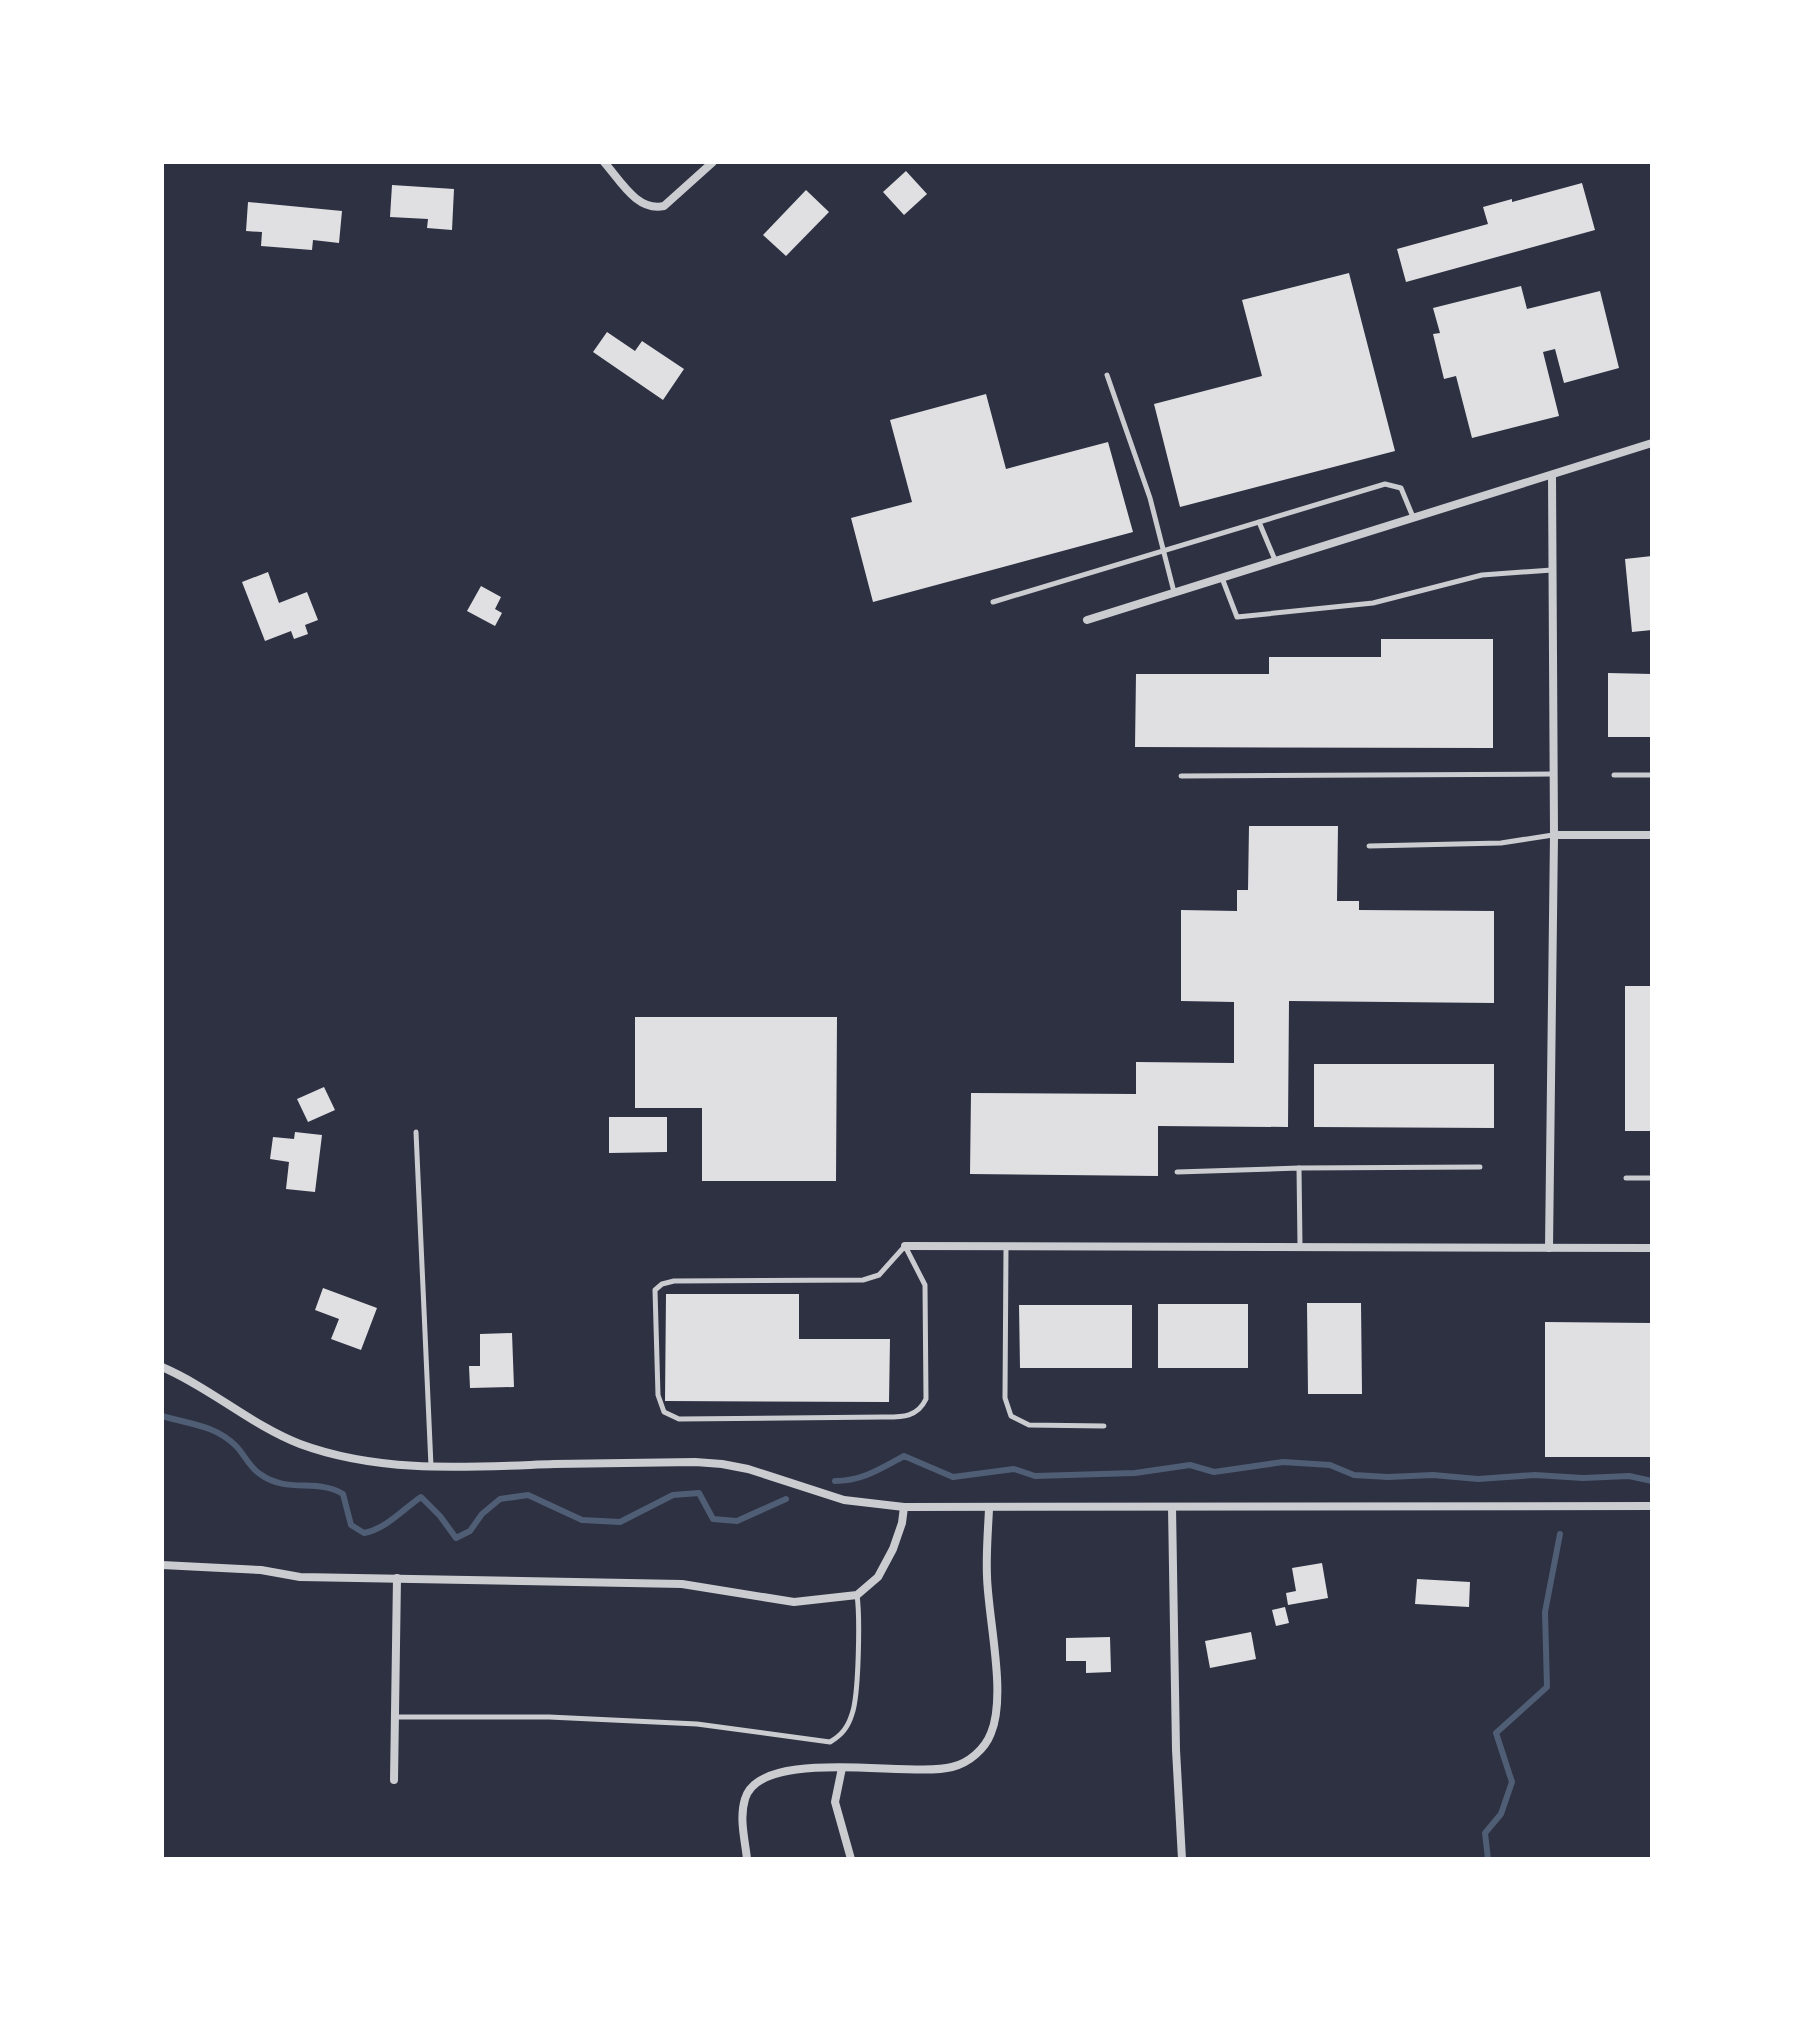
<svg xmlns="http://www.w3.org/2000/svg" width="1814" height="2021" font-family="'DejaVu Sans',sans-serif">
	<rect width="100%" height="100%" fill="#2d3142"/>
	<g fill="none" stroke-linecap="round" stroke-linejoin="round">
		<g stroke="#4f5d75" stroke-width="6">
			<path d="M 162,1416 C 189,1424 215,1425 236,1446 C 244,1454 250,1468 260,1474 C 287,1494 317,1478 343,1494 L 351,1525 L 364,1533 C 386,1529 402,1510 421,1497 L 440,1516 L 456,1538 L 470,1531 L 482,1514 L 500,1499 L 528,1495 L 582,1520 L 620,1522 L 673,1495 L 699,1493 L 713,1519 L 737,1521 L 786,1499"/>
			<path d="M 835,1481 C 862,1481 880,1469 904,1456 L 953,1477 L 1014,1469 L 1035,1476 L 1135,1473 L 1190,1465 L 1214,1472 L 1283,1462 L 1330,1465 L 1354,1475 L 1388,1477 L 1433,1475 L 1478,1479 L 1535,1475 L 1583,1478 L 1629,1476 L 1652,1481"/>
			<path d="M 1488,1859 L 1485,1833 L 1501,1814 L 1512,1782 L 1496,1733 L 1547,1687 L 1545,1612 L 1560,1534"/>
		</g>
	</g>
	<g fill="#e0e0e3">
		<path d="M 906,171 L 927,194 L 904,215 L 883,192 Z"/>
		<path d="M 1582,183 L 1595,230 L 1406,282 L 1397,249 L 1488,224 L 1483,207 L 1512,199 L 1512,202 Z"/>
		<path d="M 392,185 L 454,189 L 452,230 L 427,228 L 428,219 L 390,217 Z"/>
		<path d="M 806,190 L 829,212 L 786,256 L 763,235 Z"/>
		<path d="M 248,202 L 342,211 L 339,243 L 313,240 L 312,250 L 261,246 L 262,232 L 246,231 Z"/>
		<path d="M 1349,273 L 1395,451 L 1180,507 L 1154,404 L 1262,376 L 1242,300 Z"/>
		<path d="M 1521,286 L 1527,309 L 1600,291 L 1619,368 L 1564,383 L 1555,349 L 1543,352 L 1559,416 L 1472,438 L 1456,376 L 1444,379 L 1433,334 L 1440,333 L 1433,308 Z"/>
		<path d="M 607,332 L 635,351 L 642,341 L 684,369 L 663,400 L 593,352 Z"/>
		<path d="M 986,394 L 1006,469 L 1108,442 L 1133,532 L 873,602 L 851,518 L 912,502 L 890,420 Z"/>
		<path d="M 1652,556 L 1652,630 L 1632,632 L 1625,559 Z"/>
		<path d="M 268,572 L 279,603 L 307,592 L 318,620 L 305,625 L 308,634 L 294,639 L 291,631 L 265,641 L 242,582 Z"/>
		<path d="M 481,586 L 501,597 L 495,609 L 502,613 L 495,626 L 467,611 Z"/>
		<path d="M 1381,639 L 1493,639 L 1493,748 L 1135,747 L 1136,674 L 1269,674 L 1269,657 L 1381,657 Z"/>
		<path d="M 1608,673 L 1652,674 L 1652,737 L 1608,737 Z"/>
		<path d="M 1249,826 L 1338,826 L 1337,901 L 1359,901 L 1359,910 L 1494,911 L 1494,1003 L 1289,1001 L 1288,1127 L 1158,1126 L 1158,1176 L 970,1174 L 971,1093 L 1136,1094 L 1136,1062 L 1234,1063 L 1234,1002 L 1181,1001 L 1181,910 L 1237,911 L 1237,890 L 1248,890 Z"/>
		<rect x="1625" y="986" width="27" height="145"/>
		<path d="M 635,1017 L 837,1017 L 836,1181 L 702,1181 L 702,1108 L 635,1108 Z"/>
		<path d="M 1314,1064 L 1494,1064 L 1494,1128 L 1314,1127 Z"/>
		<path d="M 324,1087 L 335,1110 L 308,1122 L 297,1099 Z"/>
		<path d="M 609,1117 L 667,1117 L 667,1152 L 609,1153 Z"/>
		<path d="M 295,1132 L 322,1135 L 315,1192 L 286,1189 L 289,1162 L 270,1159 L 273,1137 L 294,1139 Z"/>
		<path d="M 323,1288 L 377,1308 L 361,1350 L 331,1339 L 339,1319 L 315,1310 Z"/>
		<path d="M 666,1294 L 799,1294 L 799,1339 L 890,1339 L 889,1402 L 665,1401 Z"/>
		<path d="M 1307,1303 L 1361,1303 L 1362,1394 L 1308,1394 Z"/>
		<rect x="1158" y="1304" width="90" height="64"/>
		<path d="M 1019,1305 L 1132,1305 L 1132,1368 L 1020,1368 Z"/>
		<path d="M 1545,1322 L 1652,1323 L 1652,1457 L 1545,1457 Z"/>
		<path d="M 512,1333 L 514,1387 L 470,1388 L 469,1366 L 480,1366 L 480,1334 Z"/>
		<path d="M 1322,1563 L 1328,1598 L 1288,1605 L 1286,1593 L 1296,1591 L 1292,1568 Z"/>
		<path d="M 1417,1579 L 1470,1582 L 1469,1607 L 1415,1604 Z"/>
		<path d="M 1285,1607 L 1289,1623 L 1276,1626 L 1272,1610 Z"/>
		<path d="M 1251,1632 L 1256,1659 L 1210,1668 L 1205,1641 Z"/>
		<path d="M 1110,1637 L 1111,1672 L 1086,1673 L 1086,1661 L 1066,1661 L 1066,1638 Z"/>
	</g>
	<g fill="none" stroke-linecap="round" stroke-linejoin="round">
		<g stroke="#caccd0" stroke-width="5">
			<path d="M 1107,375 L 1150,498 L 1174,592"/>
			<path d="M 1259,522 L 1275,560"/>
			<path d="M 1222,578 L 1237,617 L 1373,603 L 1482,575 L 1552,570"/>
			<path d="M 993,602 L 1385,484 L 1401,488 L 1413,517"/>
			<path d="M 1614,775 L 1652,775"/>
			<path d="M 1181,776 L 1553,774"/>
			<path d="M 1369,846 L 1501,843 L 1553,835"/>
			<path d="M 416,1132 L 431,1466"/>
			<path d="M 1299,1168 L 1480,1167"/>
			<path d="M 1177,1172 L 1299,1168 L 1300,1246"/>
			<path d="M 1626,1178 L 1652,1178"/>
			<path d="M 905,1246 L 925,1285 L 926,1399 C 917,1418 901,1417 883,1417 L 679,1419 L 664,1412 L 658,1395 L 655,1290 L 662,1284 L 674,1281 L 863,1280 L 879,1275 Z"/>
			<path d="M 1006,1247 L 1005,1398 L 1011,1416 L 1029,1425 L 1104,1426"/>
			<path d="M 396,1717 L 549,1717 L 697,1724 L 830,1742 C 842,1735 848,1727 852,1714 C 859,1695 860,1616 857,1595"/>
		</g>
		<g stroke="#caccd0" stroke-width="8">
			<path d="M 604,162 C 620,180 637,212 664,206 L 713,162"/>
			<path d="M 1087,620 L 1652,443"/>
			<path d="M 1554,835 L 1652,835"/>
			<path d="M 905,1246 L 1652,1248"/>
			<path d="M 1549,1248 L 1554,835 L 1552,475"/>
			<path d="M 162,1367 C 211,1388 251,1425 300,1444 C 381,1474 470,1467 554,1464 C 601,1463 648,1463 695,1462 L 722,1464 L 748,1469 L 844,1500 L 904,1507 L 1652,1506"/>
			<path d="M 1172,1507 L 1176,1750 L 1182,1859"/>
			<path d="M 162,1565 L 261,1570 L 300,1577 L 682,1584 L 794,1602 L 857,1595 L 878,1577 L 893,1549 L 902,1523 L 904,1507"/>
			<path d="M 842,1768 L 835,1802 L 851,1859"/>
			<path d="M 394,1780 L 397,1578"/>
			<path d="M 747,1859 C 745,1840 739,1818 745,1799 C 760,1746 909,1778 952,1767 C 969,1763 985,1749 991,1733 C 1007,1695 988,1618 987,1576 C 986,1553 988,1531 989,1509"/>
		</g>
	</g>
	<rect width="1814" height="2021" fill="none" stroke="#ffffff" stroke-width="328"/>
</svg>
